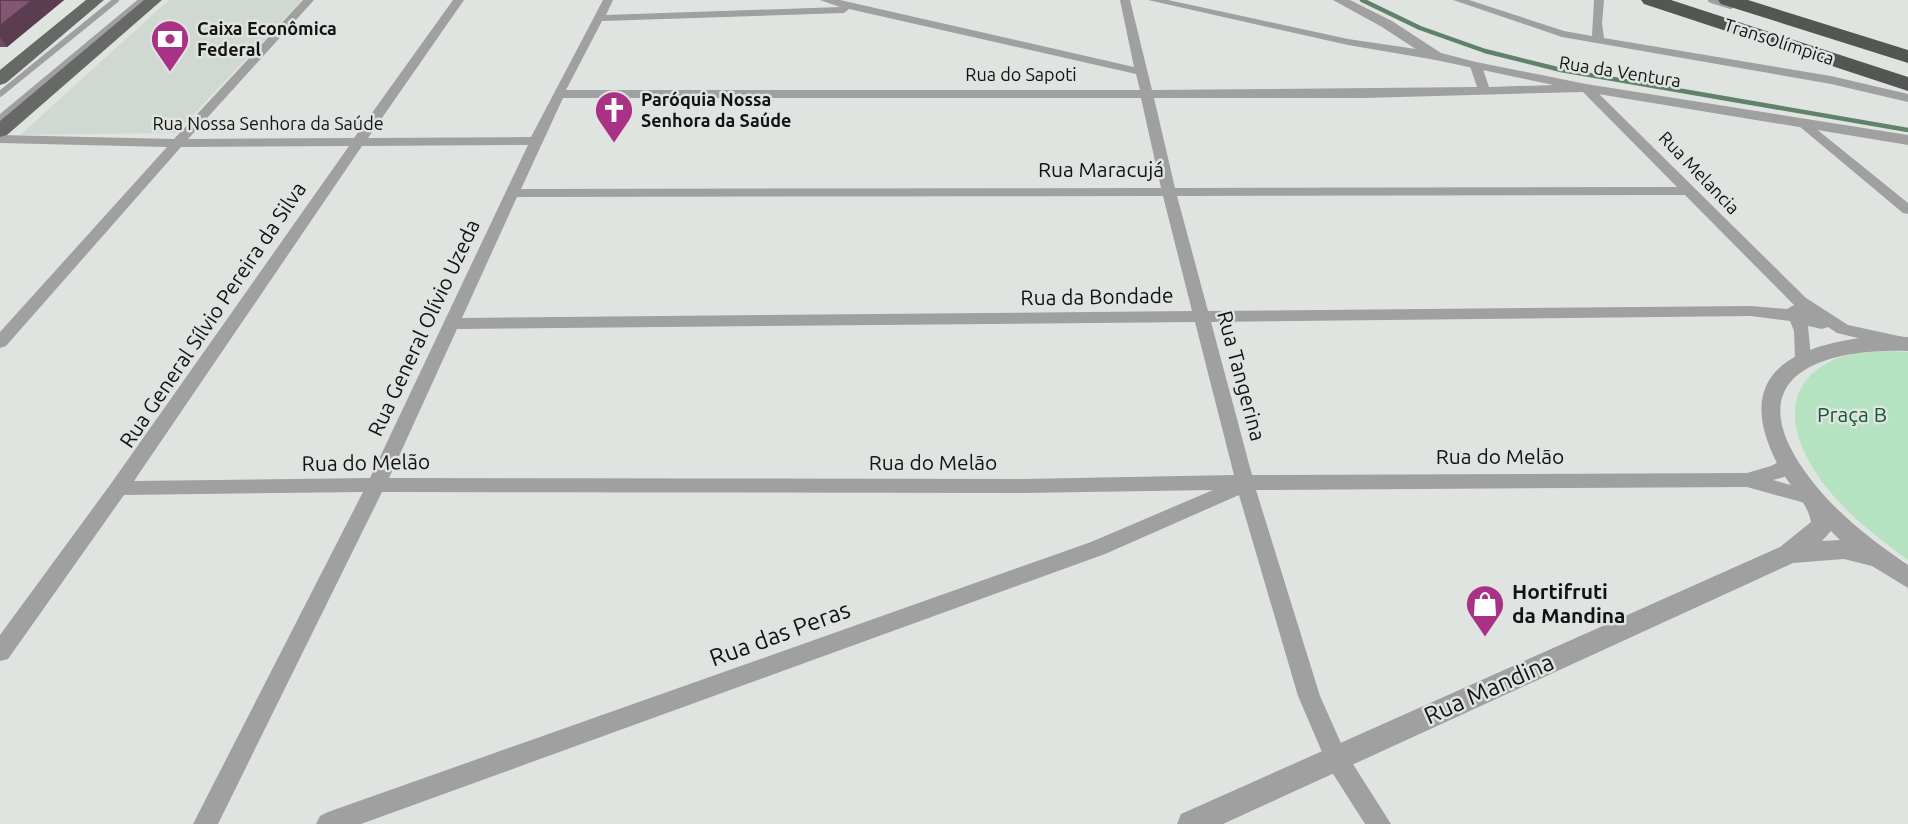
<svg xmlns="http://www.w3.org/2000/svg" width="1908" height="824" font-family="Ubuntu,sans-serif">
	<rect width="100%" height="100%" fill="#e0e4e1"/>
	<path fill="#cfd9d1" d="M 169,0 L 302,0 L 176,133 L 20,135 Z"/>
	<path fill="#b5e2c0" d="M 1892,351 L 1908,352 L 1908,560 C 1885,543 1862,526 1842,505 C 1804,467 1765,396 1829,362 C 1848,352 1871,352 1892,351 Z"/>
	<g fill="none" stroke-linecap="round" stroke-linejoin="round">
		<path stroke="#608269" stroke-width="4.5" d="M 1362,0 L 1420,28 L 1485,51 L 1561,70 L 1908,130"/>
		<g stroke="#9fa09f" stroke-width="6">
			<path d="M 1711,0 L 1730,6"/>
			<path d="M 0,94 L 116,0"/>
			<path d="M 0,118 L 142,0"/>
		</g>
		<g fill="#9fa09f" fill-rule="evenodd">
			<path d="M 303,0 L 314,0 L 188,139 L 354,138 L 453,0 L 464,0 L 368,138 L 531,137 L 603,0 L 613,0 L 606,15 L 840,7 L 820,0 L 840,0 L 1134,67 L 1120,0 L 1130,0 L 1152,90 L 1477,87 L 1470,66 L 1476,62 L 1482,66 L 1489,87 L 1586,84 L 1590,85 L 1806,298 L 1848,325 L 1908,338 L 1908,350 L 1837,333 L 1828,327 L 1822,329 L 1808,326 L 1811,358 L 1803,364 L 1795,358 L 1794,331 L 1790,321 L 1751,316 L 1211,322 L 1252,475 L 1747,473 L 1771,466 L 1788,457 L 1794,459 L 1797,464 L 1784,477 L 1773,480 L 1819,493 L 1821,498 L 1819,503 L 1812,505 L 1747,487 L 1256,490 L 1320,696 L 1344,750 L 1391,824 L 1365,824 L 1328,766 L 1298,696 L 1239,495 L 1105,554 L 361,824 L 316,824 L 320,816 L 328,812 L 1091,542 L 1213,490 L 1023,493 L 382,492 L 218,824 L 193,824 L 363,492 L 124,495 L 8,659 L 0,661 L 0,635 L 110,485 L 349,146 L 181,147 L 6,346 L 0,348 L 0,332 L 167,147 L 0,143 L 0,135 L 174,139 ZM 849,9 L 1136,74 L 1140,90 L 566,90 L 602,21 L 844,13 ZM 1583,92 L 1677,187 L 1175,188 L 1154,98 L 1364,98 ZM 563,98 L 1141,98 L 1161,188 L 521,189 ZM 528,145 L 370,478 L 134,481 L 362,146 ZM 1685,195 L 1794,305 L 1787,309 L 1751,306 L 1208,311 L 1177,196 ZM 1163,196 L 1192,311 L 462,318 L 517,197 ZM 1195,322 L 1234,475 L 1023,479 L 389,478 L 457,329 Z"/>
			<path d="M 1148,0 L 1168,0 L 1348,39 L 1436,52 L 1442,56 L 1436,60 L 1348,45 Z"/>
			<path d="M 1453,0 L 1469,0 L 1564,31 L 1592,36 L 1594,0 L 1604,0 L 1602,23 L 1604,38 L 1831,76 L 1908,94 L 1908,102 L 1831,84 L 1562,37 Z"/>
			<path d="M 1804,119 L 1908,203 L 1908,214 L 1903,213 L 1799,126 L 1799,120 Z"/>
		</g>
		<g fill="#9fa09f" fill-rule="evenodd">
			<path d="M 1333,0 L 1350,0 L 1392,21 L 1441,53 L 1476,62 L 1586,84 L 1908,135 L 1908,145 L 1586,92 L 1431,59 L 1382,27 Z"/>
			<path d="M 1878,336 L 1908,337 L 1908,351 C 1820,348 1734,377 1809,477 C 1835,512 1871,540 1908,565 L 1908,588 L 1872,566 L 1844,559 L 1793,563 L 1223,824 L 1177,824 L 1181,814 L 1780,547 L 1811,522 C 1807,501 1790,487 1779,467 C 1729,373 1793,344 1878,336 ZM 1831,531 L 1840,540 L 1822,541 Z"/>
		</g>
		<g fill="#676967" fill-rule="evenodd">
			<path d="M 86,0 L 104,0 L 6,83 L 0,85 L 0,70 Z"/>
			<path d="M 144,0 L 162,0 L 7,135 L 0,137 L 0,121 Z"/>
		</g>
		<g fill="#535653" fill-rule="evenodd">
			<path d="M 1641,0 L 1671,0 L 1908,77 L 1908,91 L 1644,4 Z"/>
			<path d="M 1718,0 L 1748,0 L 1908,50 L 1908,63 L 1721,4 Z"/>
		</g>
	</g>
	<path fill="#714b63" d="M 0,0 L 64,0 L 7,47 L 0,47 Z"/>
	<path fill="#5c3d50" d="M 33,0 L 64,0 L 7,47 L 0,37 L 0,26 Z"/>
	<path fill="#835773" stroke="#5c3d50" stroke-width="2" d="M 0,0 L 33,0 L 0,26 Z"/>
	<defs>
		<g id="bank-pin" transform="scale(2.0125)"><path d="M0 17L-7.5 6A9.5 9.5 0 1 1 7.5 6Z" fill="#a93186" stroke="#e0e4e1"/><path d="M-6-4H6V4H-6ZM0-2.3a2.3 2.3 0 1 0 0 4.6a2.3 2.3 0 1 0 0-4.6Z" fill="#fff"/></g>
		<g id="church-pin" transform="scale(2.0125)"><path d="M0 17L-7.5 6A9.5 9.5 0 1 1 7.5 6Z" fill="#a93186" stroke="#e0e4e1"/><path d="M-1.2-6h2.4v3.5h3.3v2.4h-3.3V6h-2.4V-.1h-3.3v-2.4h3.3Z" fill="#fff"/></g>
		<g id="shop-pin" transform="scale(2.0125)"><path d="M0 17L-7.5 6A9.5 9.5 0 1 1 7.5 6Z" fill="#a93186" stroke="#e0e4e1"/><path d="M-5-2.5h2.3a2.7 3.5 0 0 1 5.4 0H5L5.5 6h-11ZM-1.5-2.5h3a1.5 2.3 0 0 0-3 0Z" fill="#fff"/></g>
	</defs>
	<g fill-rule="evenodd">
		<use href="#bank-pin" x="170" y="39"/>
		<use href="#church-pin" x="614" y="110"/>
		<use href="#shop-pin" x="1485" y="604"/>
	</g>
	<g text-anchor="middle" stroke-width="5" stroke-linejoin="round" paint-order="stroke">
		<g font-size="18" font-weight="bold" fill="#121312" stroke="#e0e4e1" text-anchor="start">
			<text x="197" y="35">Caixa Econômica<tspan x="197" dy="21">Federal</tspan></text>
			<text x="641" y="106">Paróquia Nossa<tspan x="641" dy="21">Senhora da Saúde</tspan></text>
		</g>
		<g font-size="18" fill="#121312" stroke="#e0e4e1">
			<text transform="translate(1779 42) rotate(18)" y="6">TransOlímpica</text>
			<text transform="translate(1620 72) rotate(9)" y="6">Rua da Ventura</text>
			<text x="1021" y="81">Rua do Sapoti</text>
			<text x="268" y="130">Rua Nossa Senhora da Saúde</text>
			<text transform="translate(1699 173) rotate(46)" y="6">Rua Melancia</text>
		</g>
		<g font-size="21" fill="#121312" stroke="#e0e4e1">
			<text x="1101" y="177">Rua Maracujá</text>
			<text transform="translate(1097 297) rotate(-1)" y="7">Rua da Bondade</text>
			<text transform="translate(213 315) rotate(-56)" y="7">Rua General Sílvio Pereira da Silva</text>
			<text transform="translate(424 328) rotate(-65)" y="7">Rua General Olívio Uzeda</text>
			<text transform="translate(1241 376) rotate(75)" y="7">Rua Tangerina</text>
			<text x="1500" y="464">Rua do Melão</text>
			<text transform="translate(366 463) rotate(-1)" y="7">Rua do Melão</text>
			<text x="933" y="470">Rua do Melão</text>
		</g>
		<g font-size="21" fill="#0f5b30" stroke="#e0e4e1">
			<text x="1852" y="422">Praça B</text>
		</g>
		<g font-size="21" font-weight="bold" fill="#121312" stroke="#e0e4e1" text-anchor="start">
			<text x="1512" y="599">Hortifruti<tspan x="1512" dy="24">da Mandina</tspan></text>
		</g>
		<g font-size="24" fill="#121312" stroke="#e0e4e1">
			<text transform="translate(780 634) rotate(-20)" y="8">Rua das Peras</text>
			<text transform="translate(1489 689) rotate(-24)" y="8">Rua Mandina</text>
		</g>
	</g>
</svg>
